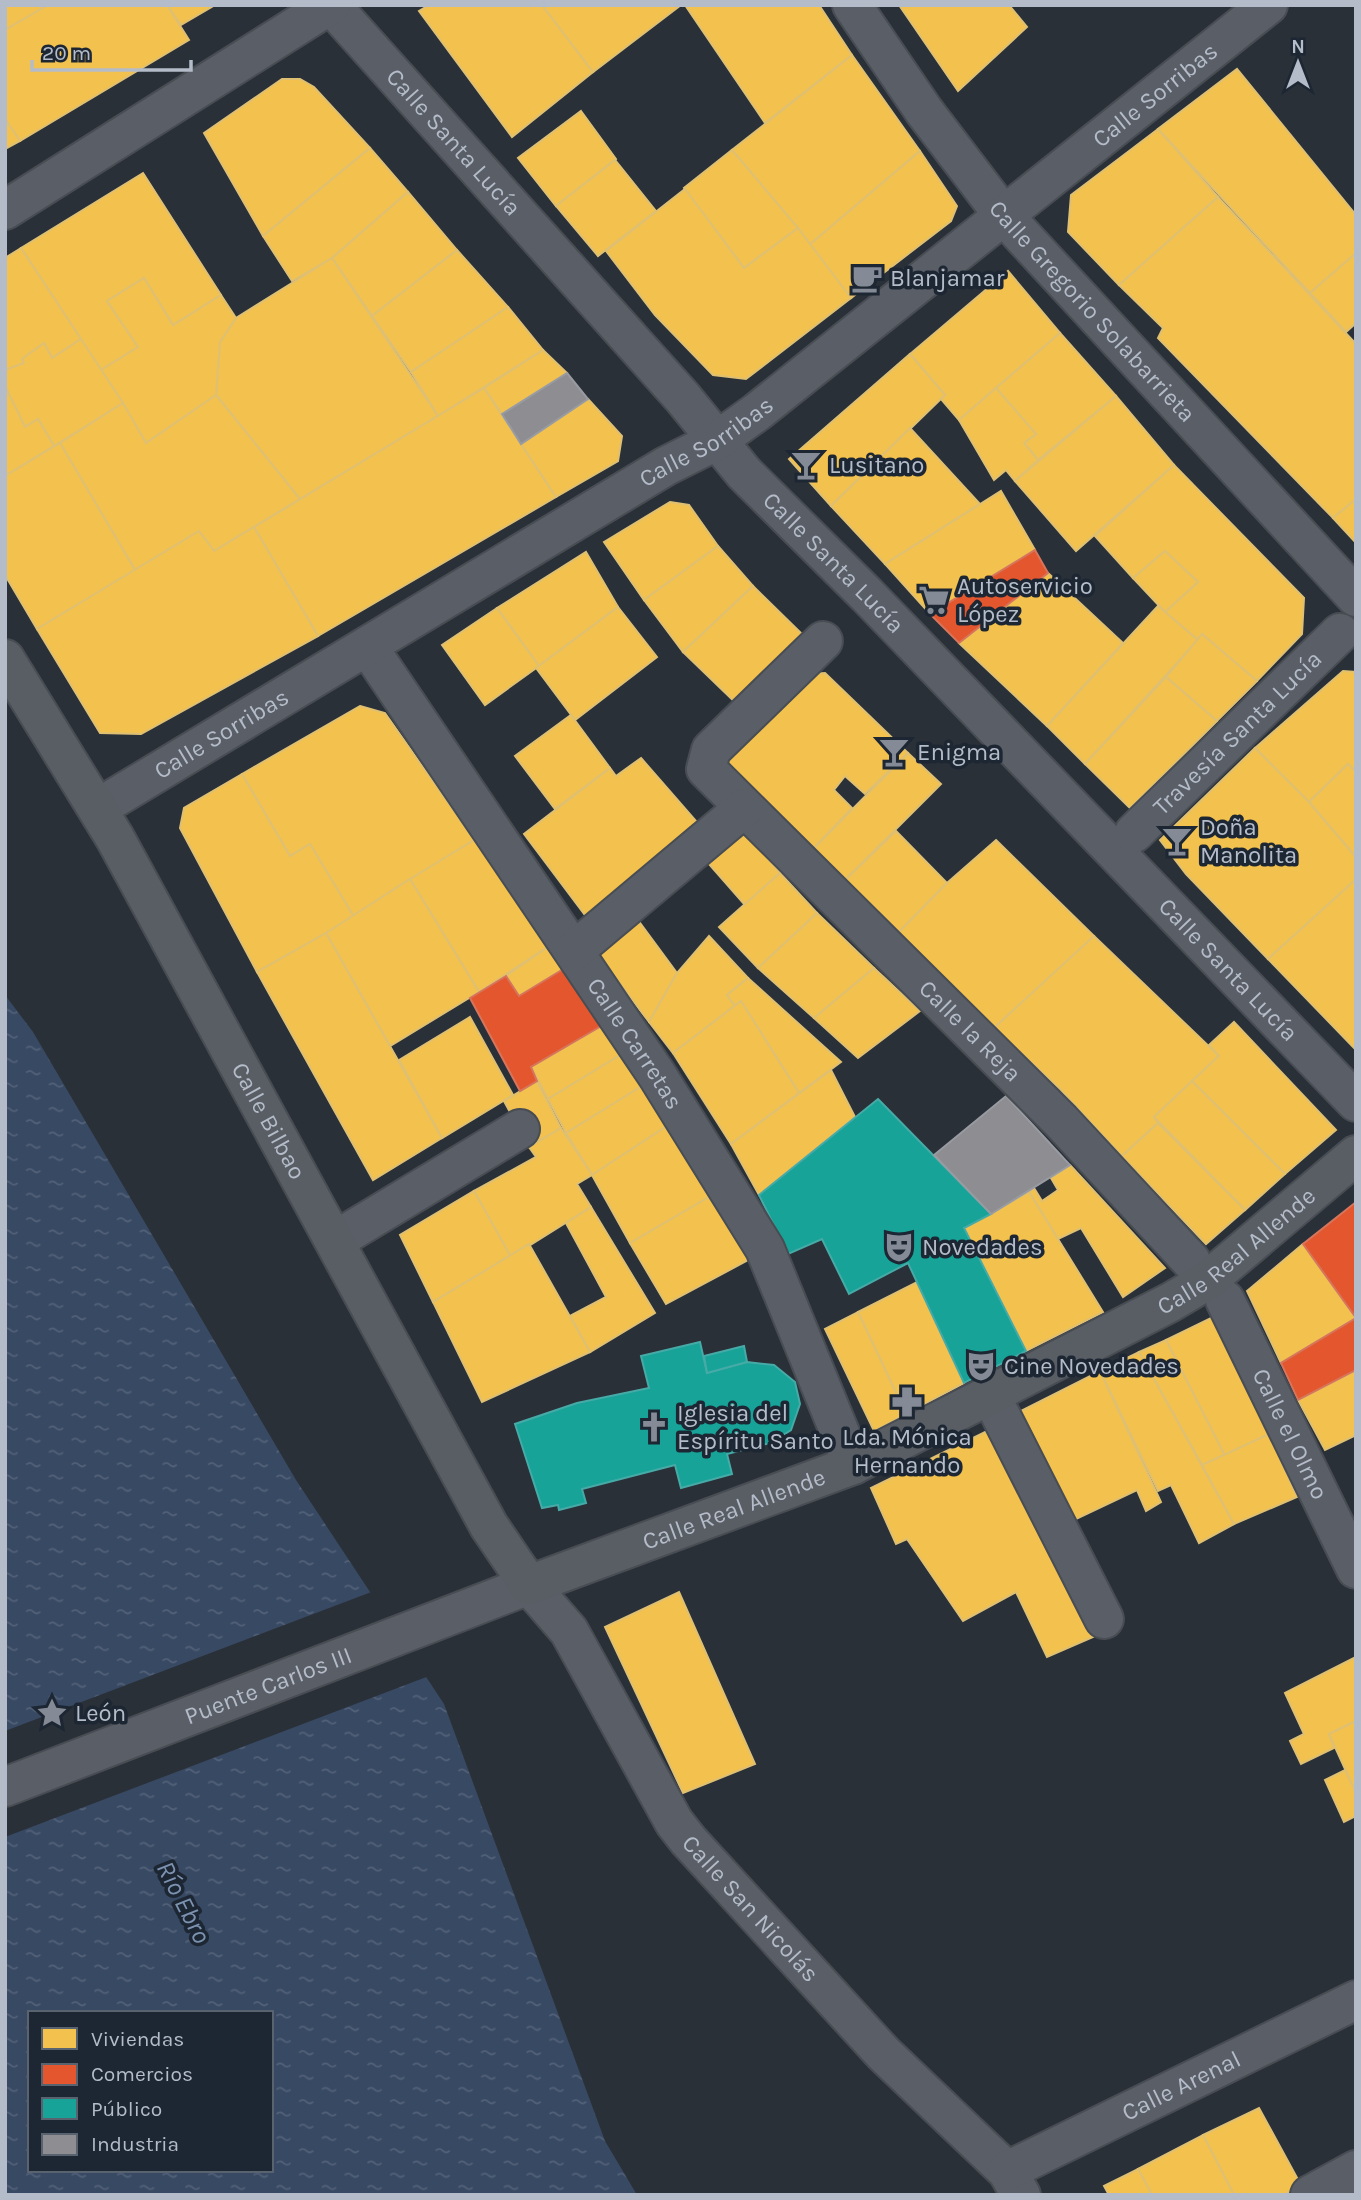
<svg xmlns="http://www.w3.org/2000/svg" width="1361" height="2200" font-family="Karla,sans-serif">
	<defs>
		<pattern id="water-ripples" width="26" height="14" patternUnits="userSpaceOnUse" patternTransform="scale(1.75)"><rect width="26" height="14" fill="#384963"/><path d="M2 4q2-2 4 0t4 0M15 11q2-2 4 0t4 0" fill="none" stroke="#526178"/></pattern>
	</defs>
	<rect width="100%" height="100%" fill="#2a3038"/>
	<path fill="url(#water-ripples)" fill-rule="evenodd" d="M 5,995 L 33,1032 L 296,1480 L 444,1704 L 605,2141 L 637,2195 L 5,2195 ZM 30,2013 L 271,2013 L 271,2170 L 30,2170 Z"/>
	<path fill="#2a3038" d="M 374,1591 L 429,1676 L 5,1837 L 5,1731 Z"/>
	<g fill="#f2c14e" stroke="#dfc073" stroke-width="2">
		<path d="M 5,5 L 48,5 L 5,30 Z"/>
		<path d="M 48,5 L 167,5 L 189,40 L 20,141 L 5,119 L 5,30 Z"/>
		<path d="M 167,5 L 215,5 L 181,25 Z"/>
		<path d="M 429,5 L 542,5 L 593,72 L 512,137 L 419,11 Z"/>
		<path d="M 542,5 L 681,5 L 593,72 Z"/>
		<path d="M 685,5 L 819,5 L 852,55 L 765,123 Z"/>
		<path d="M 899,5 L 1009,5 L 1027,27 L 958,91 Z"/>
		<path d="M 852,55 L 920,151 L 808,246 L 798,228 L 732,150 Z"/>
		<path d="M 1237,69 L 1356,215 L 1356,253 L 1310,293 L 1158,129 Z"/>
		<path d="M 282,79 L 300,79 L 314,87 L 370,148 L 263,236 L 204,133 Z"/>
		<path d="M 581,111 L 616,159 L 556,206 L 518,158 Z"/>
		<path d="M 5,119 L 20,141 L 5,149 Z"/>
		<path d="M 1158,129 L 1218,197 L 1119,285 L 1068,232 L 1071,195 Z"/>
		<path d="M 370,148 L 408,192 L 332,258 L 292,281 L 263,236 Z"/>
		<path d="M 732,150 L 798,228 L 744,268 L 684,188 Z"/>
		<path d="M 920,151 L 957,206 L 951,221 L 851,298 L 808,246 Z"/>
		<path d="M 615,160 L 656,211 L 598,256 L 556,206 Z"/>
		<path d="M 143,173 L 221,295 L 173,325 L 144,278 L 107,301 L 138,347 L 101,370 L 21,248 Z"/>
		<path d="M 685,189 L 744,268 L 798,228 L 851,298 L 746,379 L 713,375 L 655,315 L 606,251 Z"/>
		<path d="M 408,192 L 457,250 L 372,316 L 332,258 Z"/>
		<path d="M 1218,197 L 1356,344 L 1356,499 L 1333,518 L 1158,338 L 1163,328 L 1119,285 Z"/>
		<path d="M 21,248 L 81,339 L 52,358 L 44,343 L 22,359 L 24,363 L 5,370 L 5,258 Z"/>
		<path d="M 457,250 L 508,307 L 411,372 L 372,316 Z"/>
		<path d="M 1356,253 L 1356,323 L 1346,332 L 1310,293 Z"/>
		<path d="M 332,258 L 438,416 L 300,499 L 216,395 L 220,342 L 236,318 Z"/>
		<path d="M 1008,271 L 1060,333 L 959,420 L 941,399 L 945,395 L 910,354 Z"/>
		<path d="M 144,278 L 173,325 L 221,295 L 236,318 L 220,342 L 216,395 L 146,443 L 101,370 L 138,347 L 107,301 Z"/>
		<path d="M 508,307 L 543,350 L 438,416 L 411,372 Z"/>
		<path d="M 1060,333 L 1116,396 L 1038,460 L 1024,443 L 1036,434 L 996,388 Z"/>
		<path d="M 81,339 L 123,403 L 54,446 L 38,419 L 25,427 L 5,386 L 5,370 L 24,363 L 22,359 L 44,343 L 52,358 Z"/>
		<path d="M 543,350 L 567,373 L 502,414 L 484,388 Z"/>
		<path d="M 910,354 L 945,395 L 831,506 L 789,459 Z"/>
		<path d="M 5,386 L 25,427 L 38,419 L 54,446 L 5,476 Z"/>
		<path d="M 484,388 L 556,497 L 318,636 L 254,527 Z"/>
		<path d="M 996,388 L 1036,434 L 1024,443 L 1038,460 L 1015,481 L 1006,470 L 994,480 L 959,420 Z"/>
		<path d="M 216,395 L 300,499 L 214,551 L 199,531 L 135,570 L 60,443 L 123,403 L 146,443 Z"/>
		<path d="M 1116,396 L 1174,465 L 1076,551 L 1015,481 Z"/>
		<path d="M 588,399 L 622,436 L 618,461 L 556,497 L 521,444 Z"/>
		<path d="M 910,428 L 980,504 L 885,564 L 831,506 Z"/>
		<path d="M 60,443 L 135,570 L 37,629 L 5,575 L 5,476 Z"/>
		<path d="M 1174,465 L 1304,598 L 1302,634 L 1257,681 L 1202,634 L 1198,640 L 1165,612 L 1198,582 L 1165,551 L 1133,578 L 1095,536 Z"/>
		<path d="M 1001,491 L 1035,550 L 930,614 L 885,564 Z"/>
		<path d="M 1356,499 L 1356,543 L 1333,518 Z"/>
		<path d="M 670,502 L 689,505 L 718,546 L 644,600 L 604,542 Z"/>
		<path d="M 254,527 L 318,636 L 141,734 L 100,733 L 37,629 L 199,531 L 214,551 Z"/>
		<path d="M 718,546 L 753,586 L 683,652 L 644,600 Z"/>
		<path d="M 1165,551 L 1198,582 L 1165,612 L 1133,578 Z"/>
		<path d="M 586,552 L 618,607 L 539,666 L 497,608 Z"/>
		<path d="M 1048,573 L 1123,643 L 1047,726 L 959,643 Z"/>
		<path d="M 753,586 L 804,636 L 738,705 L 683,652 Z"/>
		<path d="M 1158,606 L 1198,640 L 1085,764 L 1047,726 Z"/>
		<path d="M 618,607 L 657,657 L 575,720 L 536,668 Z"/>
		<path d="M 497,608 L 539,666 L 485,705 L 442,645 Z"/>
		<path d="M 1202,634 L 1257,681 L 1217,721 L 1166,677 Z"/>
		<path d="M 1343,671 L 1356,672 L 1356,772 L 1348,764 L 1309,802 L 1255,748 Z"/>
		<path d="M 825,673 L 908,753 L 865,794 L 845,776 L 834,790 L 852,808 L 812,850 L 726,769 L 728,760 L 809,674 Z"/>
		<path d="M 1166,677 L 1217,721 L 1130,808 L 1085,764 Z"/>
		<path d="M 360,706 L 385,713 L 474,840 L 354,917 L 310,844 L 290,856 L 242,774 Z"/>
		<path d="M 571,715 L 610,768 L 555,809 L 515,756 Z"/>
		<path d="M 1255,748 L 1309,802 L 1356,857 L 1356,880 L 1268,959 L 1186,874 L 1160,840 Z"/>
		<path d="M 908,753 L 941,784 L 843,882 L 812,850 Z"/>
		<path d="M 641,758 L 703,829 L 588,919 L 524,834 L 610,768 L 616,776 Z"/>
		<path d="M 1348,764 L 1356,772 L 1356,857 L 1309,802 Z"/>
		<path d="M 242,774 L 290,856 L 310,844 L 354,917 L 257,972 L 180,828 L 184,808 Z"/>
		<path d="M 739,824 L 780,873 L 745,905 L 702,856 Z"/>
		<path d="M 896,831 L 947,883 L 897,934 L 843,882 Z"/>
		<path d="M 474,840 L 549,946 L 479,992 L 410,879 Z"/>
		<path d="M 996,840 L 1094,936 L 994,1028 L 897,934 L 947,883 Z"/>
		<path d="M 780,873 L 817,913 L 758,968 L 719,927 Z"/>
		<path d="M 410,879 L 479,992 L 390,1046 L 326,933 Z"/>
		<path d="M 1354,881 L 1356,883 L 1356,1050 L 1268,959 Z"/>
		<path d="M 817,913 L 874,968 L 814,1018 L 758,968 Z"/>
		<path d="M 635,916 L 677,973 L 649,1022 L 594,949 Z"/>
		<path d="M 326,933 L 442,1138 L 373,1180 L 257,972 Z"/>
		<path d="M 709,936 L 748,978 L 727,995 L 735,1006 L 673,1053 L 649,1022 L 677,973 Z"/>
		<path d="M 1094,936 L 1219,1056 L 1154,1117 L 1158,1123 L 1122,1156 L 1060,1089 L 994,1028 Z"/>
		<path d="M 549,946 L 565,968 L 519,996 L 506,976 Z"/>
		<path d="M 874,968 L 920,1011 L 858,1058 L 814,1018 Z"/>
		<path d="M 748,978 L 841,1062 L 799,1093 L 741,1001 L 735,1006 L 727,995 Z"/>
		<path d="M 741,1001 L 799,1093 L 731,1144 L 673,1053 Z"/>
		<path d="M 470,1017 L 513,1095 L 442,1138 L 399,1060 Z"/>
		<path d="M 1234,1022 L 1336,1130 L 1285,1174 L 1192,1081 L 1219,1056 L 1209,1045 Z"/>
		<path d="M 603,1025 L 622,1054 L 548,1099 L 531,1067 Z"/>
		<path d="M 622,1054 L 642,1086 L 566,1133 L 548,1099 Z"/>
		<path d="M 831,1070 L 855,1117 L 759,1195 L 731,1144 Z"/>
		<path d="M 537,1081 L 561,1128 L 529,1147 L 504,1101 Z"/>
		<path d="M 1192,1081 L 1285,1174 L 1245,1210 L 1154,1117 Z"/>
		<path d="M 642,1086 L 667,1126 L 592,1175 L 566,1133 Z"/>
		<path d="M 1158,1123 L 1245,1210 L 1206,1244 L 1122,1156 Z"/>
		<path d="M 667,1126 L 709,1197 L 630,1243 L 592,1175 Z"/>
		<path d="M 561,1128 L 592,1175 L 577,1184 L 591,1207 L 511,1257 L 474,1191 L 536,1157 L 529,1147 Z"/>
		<path d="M 1070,1165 L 1165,1268 L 1123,1297 L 1081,1228 L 1058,1239 L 1029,1192 L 1034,1188 L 1042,1201 L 1058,1190 L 1051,1178 Z"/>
		<path d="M 474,1191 L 511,1257 L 433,1302 L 400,1235 Z"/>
		<path d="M 1029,1192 L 1103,1312 L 1026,1351 L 964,1228 Z"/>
		<path d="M 709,1197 L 752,1258 L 666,1304 L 630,1243 Z"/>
		<path d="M 591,1207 L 655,1313 L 590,1352 L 570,1316 L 606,1297 L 566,1223 Z"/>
		<path d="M 529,1244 L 590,1352 L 482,1402 L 433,1302 Z"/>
		<path d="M 1303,1244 L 1356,1318 L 1281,1363 L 1247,1291 Z"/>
		<path d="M 917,1282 L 964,1383 L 906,1414 L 858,1312 Z"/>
		<path d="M 858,1312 L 906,1414 L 874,1431 L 825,1329 Z"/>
		<path d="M 1213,1317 L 1269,1434 L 1225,1456 L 1166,1340 Z"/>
		<path d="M 1166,1340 L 1225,1456 L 1202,1465 L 1139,1352 Z"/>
		<path d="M 1139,1352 L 1234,1524 L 1199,1543 L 1171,1485 L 1158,1491 L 1100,1371 Z"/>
		<path d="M 1356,1370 L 1356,1435 L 1325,1450 L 1298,1400 Z"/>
		<path d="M 1100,1371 L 1161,1502 L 1146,1511 L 1137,1490 L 1074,1520 L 1019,1412 Z"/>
		<path d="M 989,1430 L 1093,1637 L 1047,1657 L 1016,1592 L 963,1621 L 907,1539 L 896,1544 L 871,1488 Z"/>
		<path d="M 1269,1434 L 1297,1497 L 1234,1524 L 1202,1465 Z"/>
		<path d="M 679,1592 L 755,1764 L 683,1793 L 605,1627 Z"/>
		<path d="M 1356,1657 L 1356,1721 L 1329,1734 L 1334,1748 L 1301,1764 L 1290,1741 L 1304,1734 L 1285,1693 Z"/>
		<path d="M 1356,1721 L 1356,1793 L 1329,1734 Z"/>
		<path d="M 1345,1770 L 1356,1793 L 1356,1816 L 1344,1822 L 1325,1780 Z"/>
		<path d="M 1259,2108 L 1301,2185 L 1283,2195 L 1234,2195 L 1203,2135 Z"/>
		<path d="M 1203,2135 L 1234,2195 L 1152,2195 L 1138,2169 Z"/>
		<path d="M 1138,2169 L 1152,2195 L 1109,2195 L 1104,2186 Z"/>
	</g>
	<g fill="#e4572e" stroke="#d6755c" stroke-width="2">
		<path d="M 1035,550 L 1048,573 L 959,643 L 930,614 Z"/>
		<path d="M 565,968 L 603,1025 L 531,1067 L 537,1081 L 520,1091 L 470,998 L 506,976 L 519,996 Z"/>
		<path d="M 1356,1202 L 1356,1318 L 1303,1244 Z"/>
		<path d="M 1356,1318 L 1356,1370 L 1298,1400 L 1281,1363 Z"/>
	</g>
	<g fill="#17a398" stroke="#46aaa7" stroke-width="2">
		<path d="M 878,1099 L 991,1214 L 964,1228 L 1026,1351 L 964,1383 L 908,1263 L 849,1294 L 822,1239 L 788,1254 L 759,1195 Z"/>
		<path d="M 700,1342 L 707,1373 L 747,1362 L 774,1365 L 795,1382 L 800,1404 L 791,1430 L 770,1443 L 727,1454 L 732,1474 L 681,1488 L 675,1465 L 582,1489 L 586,1503 L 559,1510 L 558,1505 L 542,1508 L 515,1424 L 577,1403 L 649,1388 L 641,1356 Z"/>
		<path d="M 744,1346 L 747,1362 L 707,1373 L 704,1356 Z"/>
	</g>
	<g fill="#8d8d92" stroke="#999ba2" stroke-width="2">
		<path d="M 567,373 L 588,399 L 521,444 L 502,414 Z"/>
		<path d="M 1006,1096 L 1070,1165 L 991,1214 L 934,1155 Z"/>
	</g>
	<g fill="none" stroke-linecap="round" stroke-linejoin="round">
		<g stroke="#484c53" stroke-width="42">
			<g id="street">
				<path id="s1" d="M 331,5 L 683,398 L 744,473 L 867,595 L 1356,1102"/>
				<path id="s2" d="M 852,5 L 924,111 L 1004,216 L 1356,597"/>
				<path d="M 5,210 L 330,5"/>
				<path id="s3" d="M 823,641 L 711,750 L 706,769 L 1061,1121 L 1191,1261"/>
				<path id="s4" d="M 368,647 L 657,1075 L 765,1249 L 853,1465"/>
				<path id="s5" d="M 98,808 L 666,466 L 718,440 L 757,412 L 1268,5"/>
				<path id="s6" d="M 1134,833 L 1340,633"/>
				<path d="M 575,950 L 744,808"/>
				<path d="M 336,1240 L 520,1129"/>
				<path id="s7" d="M 1225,1300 L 1356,1569"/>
				<path d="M 1000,1414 L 1104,1619"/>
				<path id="s8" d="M 5,1787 L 529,1585 L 569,1631 L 674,1822 L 688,1840 L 883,2053 L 1007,2171 L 1021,2195"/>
				<path id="s9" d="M 1007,2171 L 1356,2000"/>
				<path d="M 1310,2195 L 1356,2170"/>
			</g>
		</g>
		<g stroke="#484c53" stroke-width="42">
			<g id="secondary">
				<path id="s10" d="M 5,659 L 115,838 L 489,1526 L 529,1585 L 853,1465 L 1171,1302 L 1208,1280 L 1356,1155"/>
			</g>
		</g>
		<use href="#street" stroke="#5a5e66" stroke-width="38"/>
		<use href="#secondary" stroke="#595d64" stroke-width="38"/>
	</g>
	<defs>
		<g id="cafe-bare" transform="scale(2.415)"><path d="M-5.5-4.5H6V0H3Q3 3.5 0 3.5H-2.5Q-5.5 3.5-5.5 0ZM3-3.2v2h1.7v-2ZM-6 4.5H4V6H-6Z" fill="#848b96" stroke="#1d2633" stroke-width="2.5" paint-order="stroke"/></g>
		<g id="bar-bare" transform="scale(2.415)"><path d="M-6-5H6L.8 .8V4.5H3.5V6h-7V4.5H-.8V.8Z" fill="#848b96" stroke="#1d2633" stroke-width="2.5" paint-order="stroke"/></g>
		<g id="supermarket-bare" transform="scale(2.415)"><path d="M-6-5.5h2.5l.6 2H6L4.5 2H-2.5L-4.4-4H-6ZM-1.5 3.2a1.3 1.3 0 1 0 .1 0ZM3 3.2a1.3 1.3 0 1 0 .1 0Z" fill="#848b96" stroke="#1d2633" stroke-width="2.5" paint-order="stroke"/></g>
		<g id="theatre-bare" transform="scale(2.415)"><path d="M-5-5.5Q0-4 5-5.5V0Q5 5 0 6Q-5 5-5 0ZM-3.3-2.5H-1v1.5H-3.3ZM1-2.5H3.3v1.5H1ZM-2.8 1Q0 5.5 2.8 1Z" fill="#848b96" stroke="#1d2633" stroke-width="2.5" paint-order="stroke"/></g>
		<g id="pharmacy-bare" transform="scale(2.415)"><path d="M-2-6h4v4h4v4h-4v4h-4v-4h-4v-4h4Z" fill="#848b96" stroke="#1d2633" stroke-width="2.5" paint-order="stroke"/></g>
		<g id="church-bare" transform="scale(2.415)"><path d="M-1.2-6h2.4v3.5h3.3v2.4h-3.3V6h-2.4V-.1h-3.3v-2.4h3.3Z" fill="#848b96" stroke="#1d2633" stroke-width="2.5" paint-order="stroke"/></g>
		<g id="sight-bare" transform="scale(2.415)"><path d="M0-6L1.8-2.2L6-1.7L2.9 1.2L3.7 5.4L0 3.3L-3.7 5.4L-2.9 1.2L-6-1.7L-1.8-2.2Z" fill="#848b96" stroke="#1d2633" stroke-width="2.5" paint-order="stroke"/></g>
	</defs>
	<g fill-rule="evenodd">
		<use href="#cafe-bare" x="867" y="278"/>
		<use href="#bar-bare" x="806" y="465"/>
		<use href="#supermarket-bare" x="934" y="600"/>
		<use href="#bar-bare" x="894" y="752"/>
		<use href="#bar-bare" x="1177" y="841"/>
		<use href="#theatre-bare" x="899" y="1247"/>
		<use href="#theatre-bare" x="981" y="1366"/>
		<use href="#pharmacy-bare" x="907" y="1402"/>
		<use href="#church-bare" x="654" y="1427"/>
		<use href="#sight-bare" x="52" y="1713"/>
	</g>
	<g text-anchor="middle" stroke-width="7" stroke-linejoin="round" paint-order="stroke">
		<g font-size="24" fill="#b4bcc9" stroke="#1d2633">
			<text dy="8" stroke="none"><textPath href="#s5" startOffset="1278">Calle Sorribas</textPath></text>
			<text dy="8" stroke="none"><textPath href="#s1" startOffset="184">Calle Santa Lucía</textPath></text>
			<text dy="8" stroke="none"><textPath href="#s2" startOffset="390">Calle Gregorio Solabarrieta</textPath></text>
			<text dy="8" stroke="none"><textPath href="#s5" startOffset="710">Calle Sorribas</textPath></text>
			<text dy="8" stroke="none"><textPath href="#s1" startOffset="751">Calle Santa Lucía</textPath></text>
			<text dy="8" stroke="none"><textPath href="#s6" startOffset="144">Travesía Santa Lucía</textPath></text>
			<text dy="8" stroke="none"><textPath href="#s5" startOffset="144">Calle Sorribas</textPath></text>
			<text dy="8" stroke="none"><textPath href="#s1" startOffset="1318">Calle Santa Lucía</textPath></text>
			<text dy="8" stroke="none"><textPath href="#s3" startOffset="548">Calle la Reja</textPath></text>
			<text dy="8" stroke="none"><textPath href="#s4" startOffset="478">Calle Carretas</textPath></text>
			<text dy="8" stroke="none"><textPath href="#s10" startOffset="532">Calle Bilbao</textPath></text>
			<text dy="8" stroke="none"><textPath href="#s10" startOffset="1850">Calle Real Allende</textPath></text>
			<text dy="8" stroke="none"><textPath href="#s7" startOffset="149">Calle el Olmo</textPath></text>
			<text dy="8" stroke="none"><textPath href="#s10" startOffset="1283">Calle Real Allende</textPath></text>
			<text dy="8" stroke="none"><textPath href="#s8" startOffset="282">Puente Carlos III</textPath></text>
			<text dy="8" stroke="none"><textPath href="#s8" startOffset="956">Calle San Nicolás</textPath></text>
			<text dy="8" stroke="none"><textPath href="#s9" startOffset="194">Calle Arenal</textPath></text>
		</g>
		<g font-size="24" fill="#b4bcc9" stroke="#1d2633" text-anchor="start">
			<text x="890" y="286">Blanjamar</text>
			<text x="829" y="473">Lusitano</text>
			<text x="957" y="594">Autoservicio<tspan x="957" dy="28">López</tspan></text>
			<text x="917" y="760">Enigma</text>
			<text x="1200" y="835">Doña<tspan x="1200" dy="28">Manolita</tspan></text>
			<text x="922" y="1255">Novedades</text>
			<text x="1004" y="1374">Cine Novedades</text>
			<text x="677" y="1421">Iglesia del<tspan x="677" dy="28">Espíritu Santo</tspan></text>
			<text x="907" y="1445" text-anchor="middle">Lda. Mónica<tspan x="907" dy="28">Hernando</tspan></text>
			<text x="75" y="1721">León</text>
		</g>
		<g font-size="26" font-style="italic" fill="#7c92b1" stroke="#1d2633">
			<text transform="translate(184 1902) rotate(63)" y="9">Río Ebro</text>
		</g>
	</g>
	<rect width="1361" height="2200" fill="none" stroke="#b4bcc9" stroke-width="14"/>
	<rect x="28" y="2011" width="245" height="161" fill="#1d2633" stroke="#59626f" stroke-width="2"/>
	<rect x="42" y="2028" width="35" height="21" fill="#f2c14e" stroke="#59626f" stroke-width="2"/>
	<text x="91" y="2046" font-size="21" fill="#b4bcc9">Viviendas</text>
	<rect x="42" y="2064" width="35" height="21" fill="#e4572e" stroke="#59626f" stroke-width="2"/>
	<text x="91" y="2081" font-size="21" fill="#b4bcc9">Comercios</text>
	<rect x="42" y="2098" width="35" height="21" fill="#17a398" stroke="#59626f" stroke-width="2"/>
	<text x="91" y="2116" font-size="21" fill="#b4bcc9">Público</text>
	<rect x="42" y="2134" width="35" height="21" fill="#8d8d92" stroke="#59626f" stroke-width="2"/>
	<text x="91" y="2151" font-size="21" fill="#b4bcc9">Industria</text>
	<g transform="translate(1298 63)" stroke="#1d2633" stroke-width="5" paint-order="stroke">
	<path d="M0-5L12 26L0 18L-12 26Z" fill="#b4bcc9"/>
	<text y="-10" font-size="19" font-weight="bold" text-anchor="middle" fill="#b4bcc9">N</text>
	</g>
	<path d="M32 60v10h159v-10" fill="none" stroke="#b4bcc9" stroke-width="3.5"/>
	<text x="42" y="60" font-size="21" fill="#b4bcc9" stroke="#1d2633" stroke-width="5" paint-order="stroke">20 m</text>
</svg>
